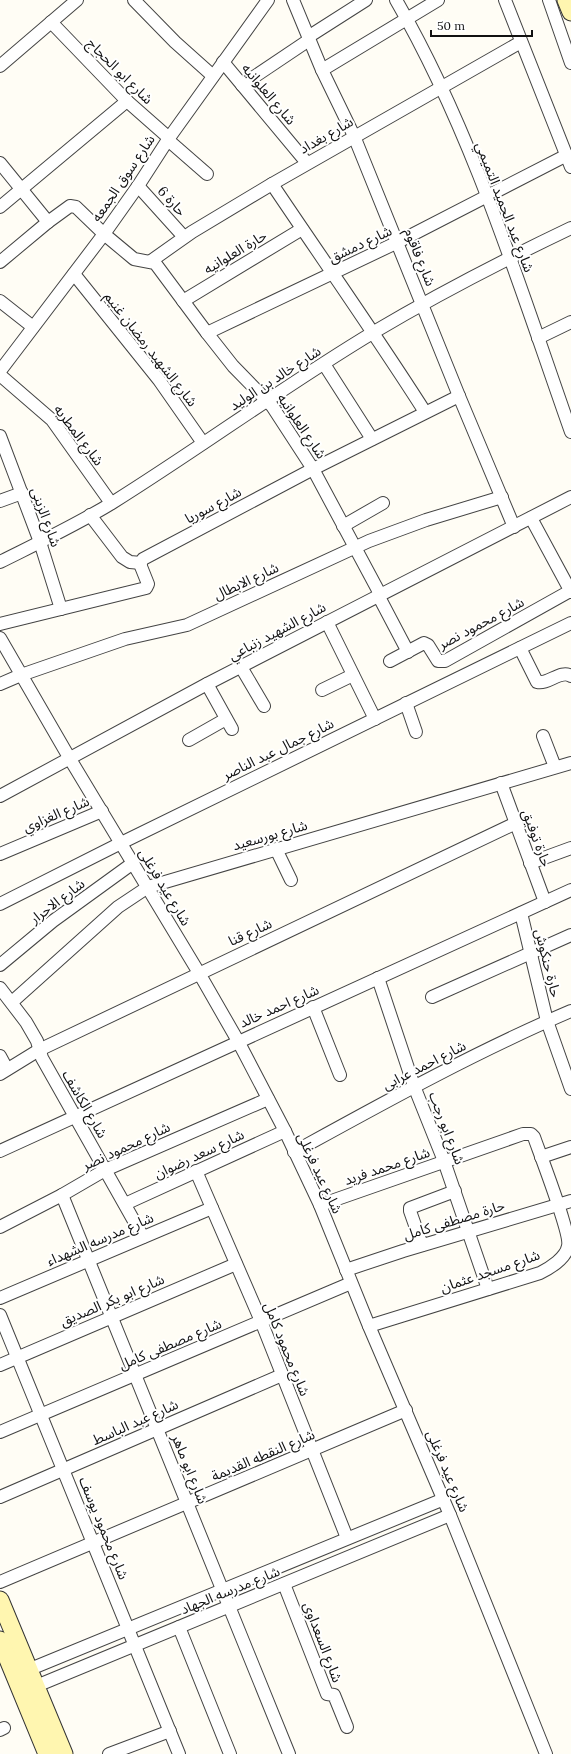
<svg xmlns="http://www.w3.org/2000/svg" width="571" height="1754" font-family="Lora,'Noto Sans Arabic',serif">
	<rect width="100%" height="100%" fill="#fffdf5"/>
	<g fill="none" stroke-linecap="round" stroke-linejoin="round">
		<g stroke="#444" stroke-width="14">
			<g id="street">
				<path d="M 134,0 L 175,42 L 213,76"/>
				<path d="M 293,0 L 322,70 L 354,136 L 459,396 L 514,527"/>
				<path d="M 396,0 C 473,133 520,288 571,432"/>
				<path d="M 505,0 L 571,167"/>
				<path d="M 549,0 L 571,63"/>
				<path d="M 51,22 L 127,101 L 169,138"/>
				<path d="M 308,37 L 366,0"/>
				<path d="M 223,62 L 307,163"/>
				<path d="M 0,66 L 77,0"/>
				<path d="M 322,70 L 438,0"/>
				<path d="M 242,85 L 309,40"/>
				<path d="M 168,140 L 207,174"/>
				<path d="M 0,163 L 48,222"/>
				<path d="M 272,184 C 323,260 376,335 425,412"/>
				<path d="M 138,186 L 184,237"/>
				<path d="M 0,207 L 127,101"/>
				<path d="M 151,261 L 192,232 L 272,184 L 521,42"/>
				<path d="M 0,262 L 48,222 L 70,206 L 76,207 L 104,234 L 134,259 L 155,263 L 207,333 L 233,366 L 272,406 L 313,469 L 380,594"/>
				<path d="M 74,274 L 159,380 L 203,443"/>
				<path d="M 0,301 L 33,327"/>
				<path d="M 183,301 L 302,229"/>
				<path d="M 207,333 L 398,242 L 567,155"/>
				<path d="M 538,338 L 571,322"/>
				<path d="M 324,364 L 372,439"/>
				<path d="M 0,371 L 104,234 L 138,186 L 169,138 L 268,0"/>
				<path d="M 0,375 L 52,420 L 111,503"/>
				<path d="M 0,436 L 40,542 L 61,609"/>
				<path d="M 0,501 L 22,493"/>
				<path d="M 90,515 L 122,557 L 130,562 L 141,563"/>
				<path d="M 531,518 L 571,592"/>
				<path d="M 343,526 L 383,503"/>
				<path d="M 0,562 C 38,543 76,525 112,503 C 200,448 284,386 374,332 C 438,294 504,260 571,228"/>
				<path d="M 378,595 L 408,652"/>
				<path d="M 327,622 L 375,719"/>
				<path d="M 0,624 L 146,588 L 148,584 L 140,564 L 143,559 L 313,469 L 459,396"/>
				<path d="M 0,638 L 70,759 L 199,973 L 238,1041 L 285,1131 L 320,1205 L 369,1326 L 450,1515 L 546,1754"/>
				<path d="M 520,648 L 537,682 C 548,685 561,669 571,676"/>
				<path d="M 390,661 L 424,643 L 428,645 L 438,661 L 445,661 L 570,591"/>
				<path d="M 241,667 L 264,706"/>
				<path d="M 0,684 L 21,675 L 125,639 L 187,625 L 369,541 L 426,520 L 502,497"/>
				<path d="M 207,684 L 232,729"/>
				<path d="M 322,690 L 353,675"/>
				<path d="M 406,703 L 416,732"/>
				<path d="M 543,736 L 555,767"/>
				<path d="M 189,740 L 226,719"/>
				<path d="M 501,783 L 545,902"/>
				<path d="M 0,796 L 207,684 L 571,497"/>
				<path d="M 276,849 L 291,880"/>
				<path d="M 0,854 L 102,811"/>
				<path d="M 530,863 L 571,848"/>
				<path d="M 0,904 L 121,843 L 571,623"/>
				<path d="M 521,913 L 547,1021 L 571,1089"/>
				<path d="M 0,965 L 53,921 L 133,863"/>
				<path d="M 378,978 L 414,1086 L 444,1161 L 488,1289"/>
				<path d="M 0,988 L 26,1022 L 37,1041 L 42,1058 L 143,1237"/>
				<path d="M 432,997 L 571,935"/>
				<path d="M 12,1002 L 118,907 L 148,887 L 571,763"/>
				<path d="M 313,1007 L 340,1075"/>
				<path d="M 0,1056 L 7,1069"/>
				<path d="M 0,1074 L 39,1050 L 516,823"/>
				<path d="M 0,1151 L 571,890"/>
				<path d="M 294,1152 C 385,1102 475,1052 571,1011"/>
				<path d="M 541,1157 L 571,1147"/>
				<path d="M 196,1171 L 261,1321 L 347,1538"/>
				<path d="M 62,1195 L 289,1754"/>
				<path d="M 125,1204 L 285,1131"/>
				<path d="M 320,1205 L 523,1134 L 531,1134 L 534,1137 C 540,1154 571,1234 568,1246 C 566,1258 550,1268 540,1273 L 369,1326"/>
				<path d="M 0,1227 L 62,1195 L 105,1170 L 268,1099"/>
				<path d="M 422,1245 L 410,1211 L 410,1208 L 455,1191"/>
				<path d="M 346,1270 L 403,1251 L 571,1201"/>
				<path d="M 0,1298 L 212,1208"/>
				<path d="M 0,1315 L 179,1754"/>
				<path d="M 0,1365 L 236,1264"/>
				<path d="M 0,1432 L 351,1283"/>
				<path d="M 0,1497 L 282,1375"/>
				<path d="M 0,1582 L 406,1410"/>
				<path d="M 284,1584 L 327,1694 L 334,1695 L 347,1727"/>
				<path d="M 179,1627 L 230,1754"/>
				<path d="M 23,1672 L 444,1499"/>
				<path d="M 29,1689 L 450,1515"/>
				<path d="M 0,1730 L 4,1728"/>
				<path d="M 109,1754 L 170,1731"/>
			</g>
		</g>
		<g stroke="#333" stroke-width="19">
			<g id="secondary">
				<path d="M 566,0 L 571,12"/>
				<path d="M 0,1600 L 64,1754"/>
				<path d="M 0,1640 L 47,1754"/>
			</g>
		</g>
		<use href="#street" stroke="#fff" stroke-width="12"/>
		<use href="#secondary" stroke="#fff6b0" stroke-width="17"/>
	</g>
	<g text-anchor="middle" stroke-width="4" stroke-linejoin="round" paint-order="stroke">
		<g font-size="14" fill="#111" stroke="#fff">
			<text transform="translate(120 71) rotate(45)" y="5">شارع ابو الحجاج</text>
			<text transform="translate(269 94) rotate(50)" y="5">شارع العلوانيه</text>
			<text transform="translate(326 135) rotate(-30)" y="5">شارع بغداد</text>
			<text transform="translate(123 178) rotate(-56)" y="5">شارع سوق الجمعه</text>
			<text transform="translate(172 201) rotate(48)" y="5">حارة 6</text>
			<text transform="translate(505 207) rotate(69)" y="5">شارع عبد الحميد التميمي</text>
			<text transform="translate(360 244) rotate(-25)" y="5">شارع دمشق</text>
			<text transform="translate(235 252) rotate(-31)" y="5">حارة العلوانيه</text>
			<text transform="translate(420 257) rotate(68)" y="5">شارع فاقوم</text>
			<text transform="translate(151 349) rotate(52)" y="5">شارع الشهيد رمضان غنيم</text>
			<text transform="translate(275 378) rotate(-33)" y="5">شارع خالد بن الوليد</text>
			<text transform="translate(302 426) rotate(56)" y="5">شارع العلوانيه</text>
			<text transform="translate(79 435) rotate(53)" y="5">شارع المطريه</text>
			<text transform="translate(213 505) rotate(-28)" y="5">شارع سوريا</text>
			<text transform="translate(46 517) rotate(70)" y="5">شارع الزينى</text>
			<text transform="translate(246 581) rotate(-25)" y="5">شارع الابطال</text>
			<text transform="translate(481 623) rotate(-28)" y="5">شارع محمود نصر</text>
			<text transform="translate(277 631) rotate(-28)" y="5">شارع الشهيد زنباعي</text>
			<text transform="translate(278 749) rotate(-26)" y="5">شارع جمال عبد الناصر</text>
			<text transform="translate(56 814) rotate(-23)" y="5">شارع الغزاوي</text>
			<text transform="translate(270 835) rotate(-16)" y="5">شارع بورسعيد</text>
			<text transform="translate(537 838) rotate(70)" y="5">حارة توفيق</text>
			<text transform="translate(165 887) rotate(59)" y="5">شارع عيد فرغلى</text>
			<text transform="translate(57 901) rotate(-37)" y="5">شارع الاحرار</text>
			<text transform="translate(250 932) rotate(-25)" y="5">شارع قنا</text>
			<text transform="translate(548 963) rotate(76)" y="5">حارة حنكوش</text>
			<text transform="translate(279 1006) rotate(-24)" y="5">شارع احمد خالد</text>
			<text transform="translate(424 1065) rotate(-27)" y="5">شارع احمد عرابى</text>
			<text transform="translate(85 1104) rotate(60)" y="5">شارع الكاشف</text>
			<text transform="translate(447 1128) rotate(69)" y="5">شارع ابو رجب</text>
			<text transform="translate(126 1146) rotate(-25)" y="5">شارع محمود نصر</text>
			<text transform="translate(199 1154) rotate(-25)" y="5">شارع سعد رضوان</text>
			<text transform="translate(387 1166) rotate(-19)" y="5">شارع محمد فريد</text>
			<text transform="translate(320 1173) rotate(65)" y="5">شارع عيد فرغلى</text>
			<text transform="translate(454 1220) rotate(-17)" y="5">حارة مصطفى كامل</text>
			<text transform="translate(100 1239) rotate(-23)" y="5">شارع مدرسه الشهداء</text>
			<text transform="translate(490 1271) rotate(-19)" y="5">شارع مسجد عثمان</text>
			<text transform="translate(112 1300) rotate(-23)" y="5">شارع ابو بكر الصديق</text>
			<text transform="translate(170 1344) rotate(-23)" y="5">شارع مصطفى كامل</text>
			<text transform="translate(287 1349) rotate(68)" y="5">شارع محمود كامل</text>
			<text transform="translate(135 1422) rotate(-24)" y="5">شارع عبد الباسط</text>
			<text transform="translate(263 1455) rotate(-23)" y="5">شارع النقطه القديمة</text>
			<text transform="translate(190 1469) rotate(68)" y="5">شارع ابو ماهر</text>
			<text transform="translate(448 1471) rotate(67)" y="5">شارع عيد فرغلى</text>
			<text transform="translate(104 1528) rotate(68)" y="5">شارع محمود يوسف</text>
			<text transform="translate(230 1590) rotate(-22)" y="5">شارع مدرسه الجهاد</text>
			<text transform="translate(323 1642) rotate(69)" y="5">شارع السعداوى</text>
		</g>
	</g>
	<path d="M431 30v6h101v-6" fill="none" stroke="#111111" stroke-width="2"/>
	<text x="437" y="30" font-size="12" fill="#111111" stroke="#ffffff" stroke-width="3" paint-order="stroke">50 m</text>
</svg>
